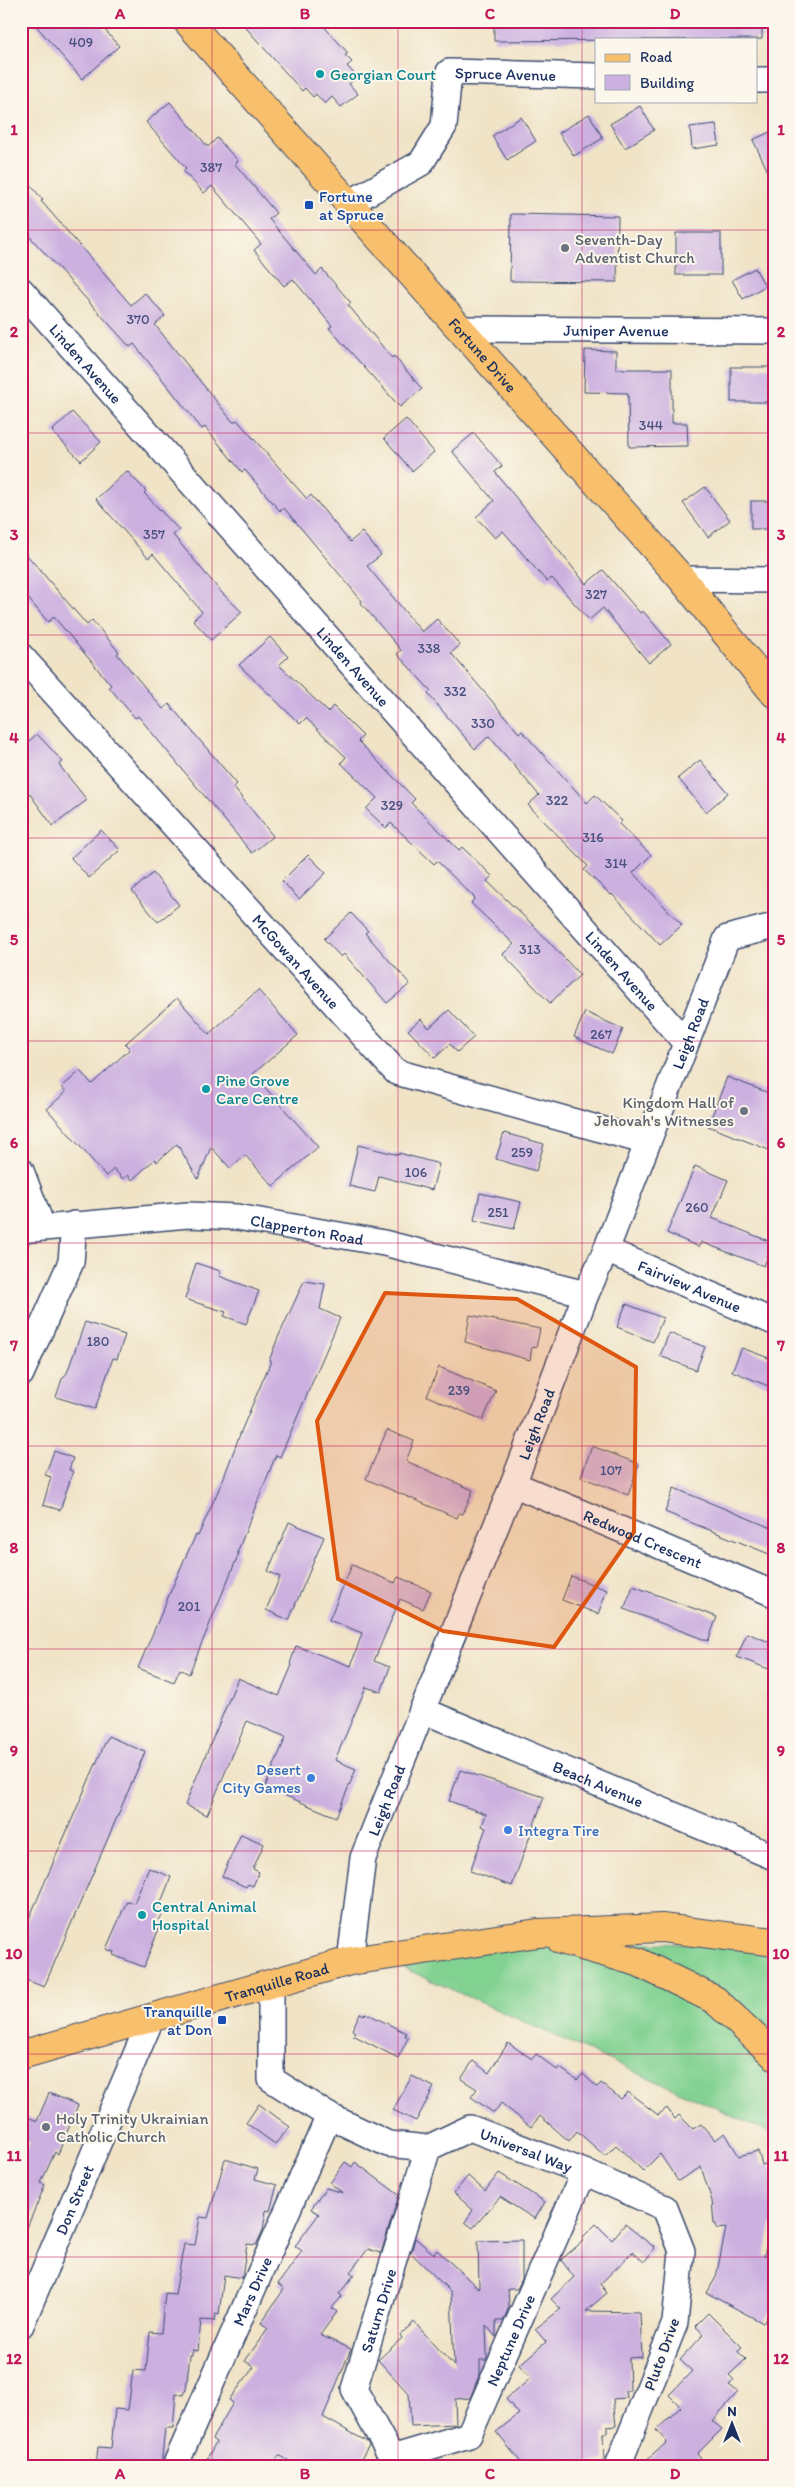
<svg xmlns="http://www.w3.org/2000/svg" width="795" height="2487" font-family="Itim,sans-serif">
	<rect width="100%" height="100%" fill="#fbf7ec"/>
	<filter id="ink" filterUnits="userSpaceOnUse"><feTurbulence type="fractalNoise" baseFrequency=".02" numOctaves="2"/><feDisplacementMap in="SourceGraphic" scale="10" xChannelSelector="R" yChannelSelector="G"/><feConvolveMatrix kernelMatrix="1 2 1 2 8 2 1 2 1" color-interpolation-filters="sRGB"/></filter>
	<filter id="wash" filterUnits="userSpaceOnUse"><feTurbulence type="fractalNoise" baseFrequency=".0096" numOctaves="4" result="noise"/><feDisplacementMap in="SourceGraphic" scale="20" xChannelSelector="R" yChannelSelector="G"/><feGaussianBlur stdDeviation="1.12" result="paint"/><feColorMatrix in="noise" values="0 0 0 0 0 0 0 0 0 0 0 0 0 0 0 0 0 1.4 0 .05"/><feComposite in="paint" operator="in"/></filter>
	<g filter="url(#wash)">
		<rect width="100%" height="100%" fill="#f0e3c6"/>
		<g fill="#81d191" stroke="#4e8078">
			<path d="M 607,1941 L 753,1947 L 774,1953 L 774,2040 Z"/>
			<path d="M 544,1943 L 614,1965 L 692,2000 L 749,2042 L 774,2072 L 774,2134 L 397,1965 Z"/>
		</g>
		<g id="blocks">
			<g fill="#ccb0e0">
				<path d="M 32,21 L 97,21 L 119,46 L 82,79 Z"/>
				<path d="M 240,21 L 319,21 L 348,53 L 345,55 L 352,62 L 347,66 L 357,77 L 349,84 L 358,94 L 341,107 L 332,97 L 325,104 L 316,94 L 313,97 L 305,88 L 302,91 Z"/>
				<path d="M 494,21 L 762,21 L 762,39 L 494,41 Z"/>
				<path d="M 170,102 L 208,147 L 217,138 L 238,161 L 235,164 L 276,213 L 269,219 L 316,275 L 322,269 L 351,303 L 348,305 L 392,358 L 394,356 L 422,389 L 400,407 L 329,328 L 332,326 L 293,279 L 284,286 L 254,250 L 261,244 L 212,186 L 204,193 L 183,171 L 186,168 L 146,122 Z"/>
				<path d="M 640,106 L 654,130 L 625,148 L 610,124 Z"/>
				<path d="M 589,114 L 603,138 L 574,156 L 559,133 Z"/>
				<path d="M 521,117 L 536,141 L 507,160 L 492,136 Z"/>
				<path d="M 716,124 L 719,145 L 692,149 L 690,127 Z"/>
				<path d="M 774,130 L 774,184 L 753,140 Z"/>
				<path d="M 21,174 L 43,200 L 41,201 L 131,305 L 145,293 L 165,316 L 155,325 L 233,422 L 237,420 L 307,499 L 311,495 L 350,542 L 362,532 L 381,555 L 367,566 L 422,632 L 437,619 L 460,645 L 451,653 L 519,733 L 522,731 L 587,803 L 595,795 L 622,821 L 619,824 L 651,855 L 633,873 L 682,925 L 660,945 L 612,894 L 611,895 L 584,870 L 588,866 L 528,805 L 539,795 L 489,736 L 475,749 L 428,694 L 431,691 L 397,654 L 401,650 L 361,603 L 362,601 L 284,508 L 280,511 L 245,470 L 242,472 L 205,427 L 202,429 L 134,344 L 130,347 L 21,227 Z"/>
				<path d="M 511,214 L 618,216 L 617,282 L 510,281 Z"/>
				<rect x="676" y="233" width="45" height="42"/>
				<path d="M 755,268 L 765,286 L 743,299 L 732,280 Z"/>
				<path d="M 585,350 L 616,351 L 616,369 L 672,369 L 672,423 L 687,423 L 688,446 L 629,447 L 628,393 L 584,392 Z"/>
				<rect x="731" y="367" width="43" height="35"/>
				<path d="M 72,412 L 101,442 L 81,461 L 52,431 Z"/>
				<path d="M 406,419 L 434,452 L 412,471 L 384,438 Z"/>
				<path d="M 474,433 L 502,466 L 495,472 L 586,584 L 603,570 L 640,613 L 643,611 L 671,644 L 649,663 L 603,608 L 589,620 L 552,578 L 547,582 L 503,531 L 495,538 L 476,517 L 494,501 L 452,451 Z"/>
				<path d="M 127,471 L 146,491 L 144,493 L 179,530 L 173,535 L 222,593 L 242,612 L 211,640 L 193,620 L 202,612 L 153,554 L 148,558 L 96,499 Z"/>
				<path d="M 705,487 L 730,520 L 708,537 L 683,503 Z"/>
				<rect x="751" y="501" width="23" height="28"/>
				<path d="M 21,548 L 87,625 L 92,620 L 119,652 L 117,654 L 163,709 L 169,704 L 237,784 L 233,787 L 273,836 L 252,853 L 138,716 L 135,718 L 109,687 L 111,685 L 54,617 L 48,622 L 21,590 Z"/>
				<path d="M 270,637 L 288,657 L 279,665 L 328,712 L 333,706 L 363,736 L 358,741 L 415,799 L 411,803 L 459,850 L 462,847 L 492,876 L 487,881 L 534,926 L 580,975 L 550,1003 L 503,954 L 514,944 L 471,903 L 475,898 L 437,861 L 434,864 L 391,823 L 386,828 L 366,809 L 377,798 L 341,763 L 346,757 L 306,718 L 300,724 L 239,665 Z"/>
				<path d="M 37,734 L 63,762 L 59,765 L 87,800 L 53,826 L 29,793 L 21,799 L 21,748 Z"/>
				<path d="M 700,760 L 728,793 L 706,812 L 678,778 Z"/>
				<path d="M 101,830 L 120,850 L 89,878 L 71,858 Z"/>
				<path d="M 308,855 L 326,873 L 299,899 L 282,881 Z"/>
				<path d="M 153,873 L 179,905 L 158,922 L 132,891 Z"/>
				<path d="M 351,913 L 368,931 L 365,933 L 410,984 L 387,1003 L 344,954 L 341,957 L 324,939 Z"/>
				<path d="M 258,990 L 298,1035 L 253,1074 L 318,1147 L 273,1186 L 245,1155 L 230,1168 L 211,1147 L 198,1179 L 177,1144 L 157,1162 L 155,1159 L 132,1180 L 128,1175 L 123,1179 L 114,1169 L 106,1176 L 47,1109 L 66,1092 L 62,1087 L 80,1071 L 92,1084 L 130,1049 L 125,1044 L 177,998 L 209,1034 Z"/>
				<path d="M 449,1010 L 474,1037 L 457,1052 L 450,1044 L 435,1058 L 408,1030 L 421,1019 L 429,1028 Z"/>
				<path d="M 585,1012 L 623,1029 L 612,1054 L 574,1037 Z"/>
				<path d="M 727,1077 L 774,1095 L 774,1152 L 708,1126 Z"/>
				<path d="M 504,1133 L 544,1144 L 536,1171 L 496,1159 Z"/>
				<path d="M 358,1145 L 399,1155 L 399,1153 L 439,1164 L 432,1190 L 379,1176 L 375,1192 L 349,1186 Z"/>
				<path d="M 695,1166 L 728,1180 L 712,1218 L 773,1243 L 764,1266 L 701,1242 L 699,1247 L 667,1233 Z"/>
				<path d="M 480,1193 L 521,1202 L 514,1229 L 474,1220 Z"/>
				<path d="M 196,1263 L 220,1271 L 219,1276 L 259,1291 L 246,1324 L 224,1316 L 226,1312 L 185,1299 Z"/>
				<path d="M 304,1281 L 325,1284 L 320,1309 L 340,1318 L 280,1457 L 276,1455 L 237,1553 L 239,1553 L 189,1674 L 180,1669 L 174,1682 L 138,1668 L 184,1560 L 196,1535 L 198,1536 L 222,1482 L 242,1429 L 271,1361 L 269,1361 L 277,1340 Z"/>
				<path d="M 626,1304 L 663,1318 L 653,1342 L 617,1327 Z"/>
				<path d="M 470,1315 L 540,1329 L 536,1348 L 532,1347 L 530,1360 L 465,1342 Z"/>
				<path d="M 85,1322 L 125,1335 L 117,1359 L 113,1358 L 95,1409 L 56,1397 L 62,1379 L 67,1373 Z"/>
				<path d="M 669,1333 L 705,1347 L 696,1370 L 660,1356 Z"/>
				<path d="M 742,1348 L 774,1360 L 774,1372 L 768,1386 L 732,1371 Z"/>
				<path d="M 439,1367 L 496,1391 L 483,1420 L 427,1396 Z"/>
				<path d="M 387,1430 L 414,1441 L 406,1461 L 473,1490 L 463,1514 L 459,1513 L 457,1518 L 366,1479 Z"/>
				<path d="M 592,1446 L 639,1464 L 628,1495 L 581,1477 Z"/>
				<path d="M 54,1451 L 73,1458 L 69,1470 L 73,1471 L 60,1510 L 43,1505 L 51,1477 L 45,1475 Z"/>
				<path d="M 674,1488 L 774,1529 L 774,1556 L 665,1512 Z"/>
				<path d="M 289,1522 L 324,1537 L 289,1620 L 266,1610 L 280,1577 L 268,1571 Z"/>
				<path d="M 352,1565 L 395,1583 L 398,1577 L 431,1591 L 423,1609 L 400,1599 L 374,1661 L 390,1667 L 381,1692 L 366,1687 L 335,1760 L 356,1769 L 336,1817 L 265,1787 L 286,1737 L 247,1721 L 207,1815 L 185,1805 L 238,1678 L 279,1696 L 292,1665 L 290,1664 L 296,1646 L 351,1666 L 362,1633 L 329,1620 Z"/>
				<path d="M 571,1576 L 607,1590 L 598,1614 L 562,1600 Z"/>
				<path d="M 633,1586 L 717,1617 L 708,1641 L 624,1609 Z"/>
				<path d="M 747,1633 L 774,1644 L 774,1671 L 737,1657 Z"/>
				<path d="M 108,1736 L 145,1752 L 44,1987 L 21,1978 L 21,1937 Z"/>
				<path d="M 460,1770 L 544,1797 L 512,1886 L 470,1871 L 486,1828 L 482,1826 L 486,1814 L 449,1801 Z"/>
				<path d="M 241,1834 L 264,1844 L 253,1869 L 259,1872 L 253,1886 L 248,1884 L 246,1887 L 222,1876 Z"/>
				<path d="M 149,1868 L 171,1877 L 160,1905 L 165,1907 L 159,1922 L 161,1923 L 144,1967 L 113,1955 L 114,1952 L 106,1949 L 127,1901 L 134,1903 Z"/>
				<path d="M 360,2013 L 364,2015 L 366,2013 L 406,2033 L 405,2036 L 408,2038 L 398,2058 L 353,2035 L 355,2032 L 352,2030 Z"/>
				<path d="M 508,2043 L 532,2059 L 536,2054 L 557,2070 L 559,2067 L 577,2080 L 583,2074 L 597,2087 L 601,2083 L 621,2099 L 628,2092 L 658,2115 L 667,2108 L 675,2119 L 679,2115 L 693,2129 L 701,2124 L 715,2140 L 725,2133 L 739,2156 L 758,2151 L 762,2165 L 769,2163 L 774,2178 L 774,2225 L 771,2225 L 764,2256 L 774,2257 L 774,2305 L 763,2323 L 707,2293 L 716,2277 L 726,2228 L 717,2229 L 716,2224 L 714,2224 L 712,2201 L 701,2167 L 678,2181 L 660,2154 L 643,2171 L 616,2145 L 605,2156 L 577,2131 L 569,2141 L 540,2116 L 531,2127 L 501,2103 L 494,2113 L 471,2097 L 477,2089 L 461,2079 L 473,2061 L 489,2073 Z"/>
				<path d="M 412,2076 L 434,2087 L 416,2121 L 393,2110 Z"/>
				<path d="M 49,2093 L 78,2105 L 58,2154 L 55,2152 L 41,2183 L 45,2185 L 23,2237 L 21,2237 L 21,2167 L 30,2142 L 21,2139 L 21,2132 L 28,2117 L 37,2121 Z"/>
				<path d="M 259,2104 L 290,2127 L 275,2144 L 246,2123 Z"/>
				<path d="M 225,2159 L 258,2169 L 255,2179 L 277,2185 L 270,2211 L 266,2210 L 263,2230 L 256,2245 L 247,2244 L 242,2278 L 224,2275 L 219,2314 L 216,2313 L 215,2321 L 201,2320 L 198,2351 L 192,2350 L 192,2355 L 190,2355 L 186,2389 L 184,2395 L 176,2394 L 173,2428 L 165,2428 L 161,2466 L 96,2466 L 98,2447 L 111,2448 L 115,2409 L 128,2410 L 133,2370 L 146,2371 L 150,2332 L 161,2333 L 165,2293 L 175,2294 L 184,2244 L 195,2245 L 200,2217 L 208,2218 Z"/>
				<path d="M 345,2162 L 352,2167 L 355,2162 L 399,2195 L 381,2253 L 368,2249 L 350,2272 L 354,2275 L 339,2294 L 342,2296 L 332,2308 L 337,2312 L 320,2335 L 351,2349 L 323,2417 L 366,2441 L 369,2445 L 357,2466 L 298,2466 L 279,2455 L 272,2466 L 203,2466 L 216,2442 L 212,2439 L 233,2403 L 229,2400 L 254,2367 L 245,2361 L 268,2328 L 261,2323 L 284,2289 L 278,2284 L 302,2251 L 295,2246 L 319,2214 L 311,2209 L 326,2188 L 343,2193 L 330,2183 Z"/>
				<path d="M 499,2173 L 545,2202 L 535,2219 L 500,2197 L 473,2228 L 465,2222 L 473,2210 L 454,2193 L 468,2176 L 485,2191 Z"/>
				<path d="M 596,2224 L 612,2240 L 625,2224 L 655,2248 L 644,2262 L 633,2252 L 600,2284 L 607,2293 L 586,2311 L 640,2312 L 642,2357 L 629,2358 L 630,2391 L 626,2391 L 627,2398 L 613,2399 L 616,2426 L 607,2427 L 607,2433 L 603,2433 L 604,2461 L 524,2466 L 496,2432 L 519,2414 L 506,2399 L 531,2378 L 519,2365 L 546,2342 L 535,2329 L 561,2309 L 551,2299 L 574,2277 L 561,2260 L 584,2240 L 582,2238 Z"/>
				<path d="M 415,2238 L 434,2254 L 437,2250 L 479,2289 L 478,2241 L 522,2240 L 522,2279 L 517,2289 L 508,2289 L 509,2307 L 503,2321 L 496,2321 L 496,2337 L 486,2325 L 487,2357 L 486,2360 L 480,2360 L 480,2373 L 470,2398 L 455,2399 L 456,2424 L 411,2426 L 409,2394 L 378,2360 L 402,2338 L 400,2335 L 414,2322 L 454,2366 L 451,2292 L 411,2253 Z"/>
				<path d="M 708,2313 L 742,2347 L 737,2351 L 746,2359 L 729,2375 L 734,2380 L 729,2385 L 738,2392 L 712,2421 L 722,2429 L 697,2454 L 707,2466 L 641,2466 L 667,2442 L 656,2430 L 681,2407 L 669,2395 L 692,2371 L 680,2360 L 704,2334 L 695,2326 Z"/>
			</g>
		</g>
	</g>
	<g filter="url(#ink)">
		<use href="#blocks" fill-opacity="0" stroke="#3b4a6e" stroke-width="1"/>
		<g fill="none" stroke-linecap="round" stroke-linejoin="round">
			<g stroke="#3b4a6e" stroke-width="28">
				<g id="minor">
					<path d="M 756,80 L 774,80"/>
					<path id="s1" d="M 344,199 L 355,200 L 421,163 L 444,126 L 449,72 L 596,76"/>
					<path id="s2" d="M 21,290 L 685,1042"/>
					<path id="s3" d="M 460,329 L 774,331"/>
					<path d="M 682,579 L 774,580"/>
					<path id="s4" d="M 21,656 L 396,1072 L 647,1142"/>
					<path d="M 21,1171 L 42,1226"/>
					<path id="s5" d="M 21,1230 L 188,1215 L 237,1217 L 384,1243 L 586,1294"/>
					<path id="s6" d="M 606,1250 L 774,1322"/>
					<path d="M 21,1374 L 71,1262 L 74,1224"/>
					<path id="s7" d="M 513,1484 L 774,1594"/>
					<path id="s8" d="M 422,1710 L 774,1857"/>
					<path id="s9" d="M 350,1961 L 363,1858 L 513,1484 L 586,1294 L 606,1250 L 727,938 L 774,926"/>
					<path id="s10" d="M 271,1985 L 271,2079 L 329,2116 L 388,2144 L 428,2148 L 470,2128 L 584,2172 L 665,2208 L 682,2251 L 675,2323 L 618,2466"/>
					<path id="s11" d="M 21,2325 L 151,2019"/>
					<path id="s12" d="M 392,2458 L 469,2435 L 584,2172"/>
					<path id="s13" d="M 392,2458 L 354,2389 L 428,2148"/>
					<path id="s14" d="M 175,2466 L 329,2116"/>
				</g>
			</g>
			<g stroke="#3b4a6e" stroke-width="30">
				<g id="major">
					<path id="s15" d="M 187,21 L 682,579 L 774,693"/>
					<path d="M 561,1940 L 638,1962 L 715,2000 L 774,2055"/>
					<path id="s16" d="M 21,2055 L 350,1961 L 538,1933 L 662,1928 L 774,1942"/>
				</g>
			</g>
			<use href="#minor" stroke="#fff" stroke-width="25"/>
			<use href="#major" stroke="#f8bf6c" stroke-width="28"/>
		</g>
	</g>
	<path fill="#de5710" fill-opacity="0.2" stroke="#de5710" stroke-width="4" stroke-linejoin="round" d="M 385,1293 L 517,1299 L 636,1367 L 634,1532 L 554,1647 L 443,1631 L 338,1579 L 317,1421 Z"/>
	<path fill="none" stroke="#c2185b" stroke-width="1" stroke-opacity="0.55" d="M 212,21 L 212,2466M 398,21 L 398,2466M 582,21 L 582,2466M 21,230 L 774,230M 21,433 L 774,433M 21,635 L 774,635M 21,838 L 774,838M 21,1041 L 774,1041M 21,1243 L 774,1243M 21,1446 L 774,1446M 21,1649 L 774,1649M 21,1851 L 774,1851M 21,2054 L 774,2054M 21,2257 L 774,2257"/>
	<g fill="#0f9aa8" stroke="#fbf7ec" stroke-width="2">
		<circle cx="320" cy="74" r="5"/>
		<circle cx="206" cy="1089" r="5"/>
		<circle cx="142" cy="1915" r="5"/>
	</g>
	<g fill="#1a4fb4" stroke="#fbf7ec" stroke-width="2">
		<rect x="304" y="200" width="10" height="10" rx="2.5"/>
		<rect x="217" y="2015" width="10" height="10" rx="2.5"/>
	</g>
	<g fill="#6b7280" stroke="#fbf7ec" stroke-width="2">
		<circle cx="565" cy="248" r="5"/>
		<circle cx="744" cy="1111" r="5"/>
		<circle cx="46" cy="2127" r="5"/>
	</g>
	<g fill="#3f7fe0" stroke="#fbf7ec" stroke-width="2">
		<circle cx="311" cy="1778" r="5"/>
		<circle cx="508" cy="1830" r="5"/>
	</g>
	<g text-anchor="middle" stroke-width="4" stroke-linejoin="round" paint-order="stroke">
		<g font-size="14" fill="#474f7e">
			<text x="81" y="47">409</text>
			<text x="211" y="172">387</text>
			<text x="138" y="324">370</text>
			<text x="651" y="430">344</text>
			<text x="154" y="539">357</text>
			<text x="596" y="599">327</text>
			<text x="429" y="653">338</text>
			<text x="455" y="696">332</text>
			<text x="483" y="728">330</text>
			<text x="557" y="805">322</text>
			<text x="392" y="810">329</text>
			<text x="593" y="842">316</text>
			<text x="616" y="868">314</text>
			<text x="530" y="954">313</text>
			<text x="601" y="1039">267</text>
			<text x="522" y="1157">259</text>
			<text x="416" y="1177">106</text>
			<text x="697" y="1212">260</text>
			<text x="498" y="1217">251</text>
			<text x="98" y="1346">180</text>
			<text x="459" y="1395">239</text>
			<text x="611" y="1475">107</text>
			<text x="189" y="1611">201</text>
		</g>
		<g font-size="16" fill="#0d838f" stroke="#fbf7ec" text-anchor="start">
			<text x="330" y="80">Georgian Court</text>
			<text x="216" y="1086">Pine Grove<tspan x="216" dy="18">Care Centre</tspan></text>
			<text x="152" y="1912">Central Animal<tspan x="152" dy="18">Hospital</tspan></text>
		</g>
		<g font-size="16" fill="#1b2f5e" stroke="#fbf7ec">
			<text dy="6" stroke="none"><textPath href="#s1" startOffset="241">Spruce Avenue</textPath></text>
			<text dy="6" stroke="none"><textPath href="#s3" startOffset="156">Juniper Avenue</textPath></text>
			<text dy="6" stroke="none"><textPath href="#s15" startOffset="446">Fortune Drive</textPath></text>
			<text dy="6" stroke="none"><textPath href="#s2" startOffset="98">Linden Avenue</textPath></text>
			<text dy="6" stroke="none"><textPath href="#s2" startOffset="502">Linden Avenue</textPath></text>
			<text dy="6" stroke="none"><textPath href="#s4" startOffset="411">McGowan Avenue</textPath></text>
			<text dy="6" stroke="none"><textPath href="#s2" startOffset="908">Linden Avenue</textPath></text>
			<text dy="6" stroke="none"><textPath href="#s9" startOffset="991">Leigh Road</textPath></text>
			<text dy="6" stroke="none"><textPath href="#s5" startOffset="288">Clapperton Road</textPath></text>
			<text dy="6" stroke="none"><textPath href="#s6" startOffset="91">Fairview Avenue</textPath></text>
			<text dy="6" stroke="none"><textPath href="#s9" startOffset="571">Leigh Road</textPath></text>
			<text dy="6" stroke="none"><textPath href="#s7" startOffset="141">Redwood Crescent</textPath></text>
			<text dy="6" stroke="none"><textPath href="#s8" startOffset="191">Beach Avenue</textPath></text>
			<text dy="6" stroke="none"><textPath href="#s9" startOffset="166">Leigh Road</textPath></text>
			<text dy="6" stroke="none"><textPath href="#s16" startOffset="266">Tranquille Road</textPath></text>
			<text dy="6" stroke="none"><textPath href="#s10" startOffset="375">Universal Way</textPath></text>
			<text dy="6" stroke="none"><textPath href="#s11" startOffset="136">Don Street</textPath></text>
			<text dy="6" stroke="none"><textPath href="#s14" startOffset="191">Mars Drive</textPath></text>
			<text dy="6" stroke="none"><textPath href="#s13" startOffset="161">Saturn Drive</textPath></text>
			<text dy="6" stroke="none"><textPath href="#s12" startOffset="184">Neptune Drive</textPath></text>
			<text transform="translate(661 2354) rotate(-70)" y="6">Pluto Drive</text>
		</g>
		<g font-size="16" fill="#164399" stroke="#fbf7ec" text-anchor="start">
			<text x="319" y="202">Fortune<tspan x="319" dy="18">at Spruce</tspan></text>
			<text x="212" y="2017" text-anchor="end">Tranquille<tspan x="212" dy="18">at Don</tspan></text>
		</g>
		<g font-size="16" fill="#5b616d" stroke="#fbf7ec" text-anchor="start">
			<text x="575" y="245">Seventh-Day<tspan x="575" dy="18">Adventist Church</tspan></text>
			<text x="734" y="1108" text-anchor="end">Kingdom Hall of<tspan x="734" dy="18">Jehovah's Witnesses</tspan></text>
			<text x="56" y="2124">Holy Trinity Ukrainian<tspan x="56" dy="18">Catholic Church</tspan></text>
		</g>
		<g font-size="16" fill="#366cbe" stroke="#fbf7ec" text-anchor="end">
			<text x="301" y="1775">Desert<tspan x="301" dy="18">City Games</tspan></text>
			<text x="518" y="1836" text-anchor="start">Integra Tire</text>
		</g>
	</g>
	<rect width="795" height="2487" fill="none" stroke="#fbf7ec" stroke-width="55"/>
	<rect x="595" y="38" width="162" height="65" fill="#fbf7ec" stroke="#a1a7b3"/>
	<rect x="605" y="54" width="25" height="8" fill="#f8bf6c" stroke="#a1a7b3"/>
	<text x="640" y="62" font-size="15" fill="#1b2f5e">Road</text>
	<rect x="605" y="75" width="25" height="15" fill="#ccb0e0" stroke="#a1a7b3"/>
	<text x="640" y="88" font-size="15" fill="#1b2f5e">Building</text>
	<g transform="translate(732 2424)" stroke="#fbf7ec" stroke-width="4" paint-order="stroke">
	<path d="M0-4L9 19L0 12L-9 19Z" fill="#1b2f5e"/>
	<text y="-8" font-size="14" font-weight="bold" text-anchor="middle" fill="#1b2f5e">N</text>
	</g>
	<rect x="28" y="28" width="740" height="2432" fill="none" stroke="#c2185b" stroke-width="2"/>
	<g font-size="16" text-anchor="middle" font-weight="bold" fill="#c2185b">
		<text x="120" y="19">A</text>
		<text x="305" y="19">B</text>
		<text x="490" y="19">C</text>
		<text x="675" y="19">D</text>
		<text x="14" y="135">1</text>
		<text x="781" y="135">1</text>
		<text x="14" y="337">2</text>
		<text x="781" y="337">2</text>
		<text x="14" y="540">3</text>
		<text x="781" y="540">3</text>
		<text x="14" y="743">4</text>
		<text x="781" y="743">4</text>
		<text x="14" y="945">5</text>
		<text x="781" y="945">5</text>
		<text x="14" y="1148">6</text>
		<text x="781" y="1148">6</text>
		<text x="14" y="1351">7</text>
		<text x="781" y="1351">7</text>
		<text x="14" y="1553">8</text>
		<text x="781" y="1553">8</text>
		<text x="14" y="1756">9</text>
		<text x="781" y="1756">9</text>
		<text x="14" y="1959">10</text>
		<text x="781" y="1959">10</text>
		<text x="14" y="2161">11</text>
		<text x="781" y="2161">11</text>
		<text x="14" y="2364">12</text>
		<text x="781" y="2364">12</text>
		<text x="120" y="2479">A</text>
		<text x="305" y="2479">B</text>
		<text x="490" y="2479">C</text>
		<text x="675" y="2479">D</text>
	</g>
</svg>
